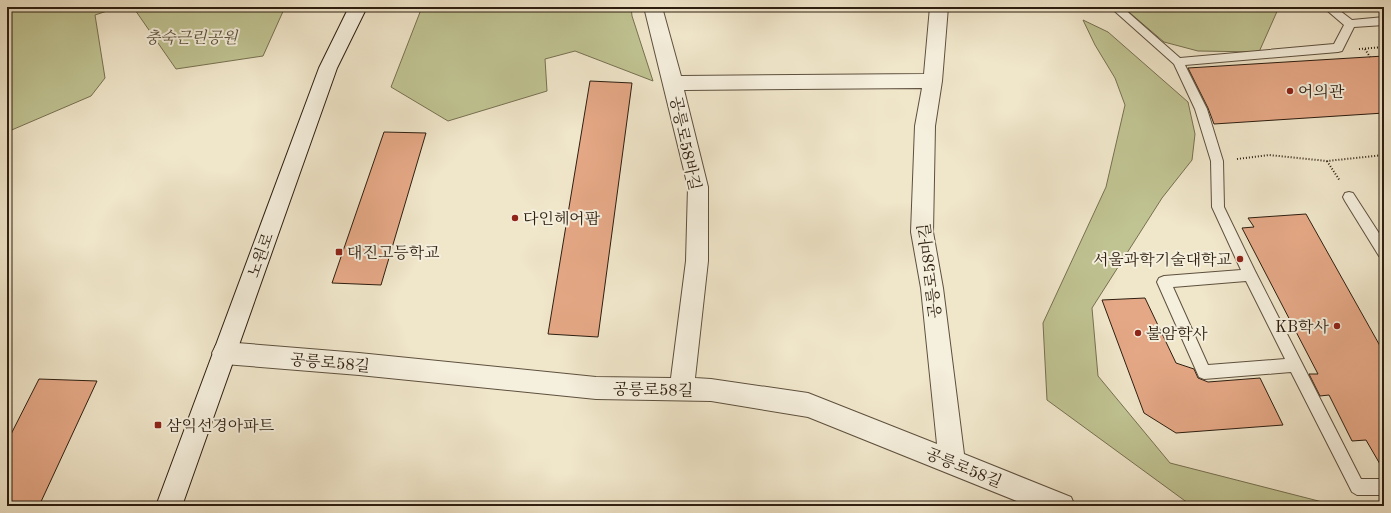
<svg xmlns="http://www.w3.org/2000/svg" width="1391" height="513" font-family="'Old Standard TT','Noto Serif KR',serif">
	<rect width="100%" height="100%" fill="#f0e6ca"/>
	<filter id="stains"><feTurbulence type="fractalNoise" baseFrequency=".005" numOctaves="4"/><feColorMatrix values="0 0 0 0 .2 0 0 0 0 .09 0 0 0 0 .02 0 0 0 .5 -.17"/></filter>
	<radialGradient id="worn" r=".72"><stop offset=".6" stop-color="#630" stop-opacity="0"/><stop offset="1" stop-color="#630" stop-opacity=".3"/></radialGradient>
	<g fill="#c0c392" stroke="#767051">
		<path d="M 7,7 L 119,7 L 95,15 L 105,78 L 91,96 L 7,132 Z"/>
		<path d="M 133,7 L 285,7 L 263,56 L 176,69 Z"/>
		<path d="M 422,7 L 631,7 L 632,16 L 653,81 L 575,51 L 545,59 L 547,91 L 448,121 L 391,87 Z"/>
		<path d="M 1123,7 L 1279,7 L 1259,52 L 1198,51 L 1164,42 Z"/>
		<path d="M 1083,20 L 1108,32 L 1188,102 L 1195,134 L 1192,160 L 1162,198 L 1092,308 L 1098,376 L 1170,463 L 1338,506 L 1192,506 L 1047,400 L 1043,323 L 1106,187 L 1125,105 L 1115,78 L 1095,45 Z"/>
	</g>
	<g fill="#e5a886" stroke="#2d1e10">
		<path d="M 1384,56 L 1384,113 L 1214,124 L 1208,108 L 1188,68 Z"/>
		<path d="M 590,81 L 632,83 L 598,337 L 548,334 Z"/>
		<path d="M 384,132 L 426,133 L 381,285 L 332,283 Z"/>
		<path d="M 1306,214 L 1384,353 L 1384,471 L 1366,440 L 1352,441 L 1329,395 L 1320,396 L 1309,374 L 1318,374 L 1242,228 L 1254,227 L 1248,218 Z"/>
		<path d="M 1145,298 L 1176,363 L 1194,369 L 1198,378 L 1208,382 L 1260,378 L 1283,425 L 1176,433 L 1144,413 L 1102,300 Z"/>
		<path d="M 39,379 L 97,381 L 39,506 L 7,506 L 7,442 Z"/>
	</g>
	<g fill="none" stroke-linecap="round" stroke-linejoin="round">
		<g stroke="#5e503e" stroke-width="2">
			<g id="service">
				<path d="M 1110,7 L 1122,7 L 1180,58 L 1334,44 L 1344,25 L 1323,7 L 1335,7 L 1352,20 L 1384,17 L 1384,25 L 1354,27 L 1342,51 L 1338,52 L 1185,65 L 1207,109 L 1223,161 L 1224,207 L 1255,271 L 1361,479 L 1384,479 L 1384,495 L 1357,495 L 1352,492 L 1291,372 L 1204,379 L 1199,377 L 1157,282 L 1159,278 L 1164,276 L 1241,270 L 1212,207 L 1211,161 L 1195,109 L 1174,64 ZM 1246,281 L 1285,359 L 1208,365 L 1173,287 Z"/>
				<path d="M 1349,192 L 1353,193 L 1384,241 L 1384,258 L 1379,256 L 1345,201 L 1343,197 L 1345,193 Z"/>
			</g>
		</g>
		<g stroke="#5e503e" stroke-width="2">
			<path id="minor" d="M 644,7 L 662,7 L 681,76 L 924,74 L 930,7 L 948,7 L 942,81 L 935,126 L 933,232 L 943,288 L 964,454 L 1071,497 L 1075,506 L 1029,506 L 808,417 L 711,401 L 596,399 L 359,375 L 224,364 L 216,361 L 212,353 L 216,345 L 224,342 L 359,353 L 596,377 L 671,378 L 686,261 L 688,187 ZM 922,88 L 915,126 L 911,232 L 921,288 L 937,444 L 808,393 L 711,379 L 695,378 L 708,261 L 708,187 L 684,90 Z"/>
		</g>
		<g stroke="#2d1e10" stroke-width="2">
			<path id="secondary" d="M 349,7 L 367,7 L 337,68 L 182,506 L 156,506 L 319,68 Z"/>
		</g>
		<g stroke="#2d1e10" stroke-width="2" stroke-dasharray="1 2" stroke-linecap="butt">
			<path d="M 1359,49 L 1384,47"/>
			<path d="M 1365,49 L 1370,57"/>
			<path d="M 1237,159 L 1269,155 L 1327,161 L 1384,155"/>
			<path d="M 1327,161 L 1340,181"/>
		</g>
		<use href="#service" fill="#f5efdd" fill-rule="evenodd"/>
		<use href="#minor" fill="#f5efdd" fill-rule="evenodd"/>
		<use href="#secondary" fill="#f5efdd" fill-rule="evenodd"/>
	</g>
	<g fill="#8f2418" stroke="#f5efdd" stroke-width="1.5">
		<circle cx="1290" cy="91" r="4"/>
		<circle cx="515" cy="218" r="4"/>
		<rect x="335" y="248" width="8" height="8" rx="2"/>
		<circle cx="1240" cy="259" r="4"/>
		<circle cx="1337" cy="326" r="4"/>
		<circle cx="1138" cy="333" r="4"/>
		<rect x="154" y="421" width="8" height="8" rx="2"/>
	</g>
	<g text-anchor="middle" stroke-width="4" stroke-linejoin="round" paint-order="stroke">
		<g font-size="16" font-style="italic" fill="#595037" stroke="#f5efdd">
			<text x="191" y="43">충숙근린공원</text>
		</g>
		<g font-size="16" fill="#2d1e10" stroke="#f5efdd" text-anchor="start">
			<text x="1298" y="97">어의관</text>
			<text x="523" y="224">다인헤어팜</text>
			<text x="347" y="258">대진고등학교</text>
			<text x="1232" y="265" text-anchor="end">서울과학기술대학교</text>
			<text x="1329" y="332" text-anchor="end">KB학사</text>
			<text x="1146" y="339">불암학사</text>
			<text x="166" y="431">삼익선경아파트</text>
		</g>
		<g font-size="16" fill="#2d1e10" stroke="#f5efdd">
			<text transform="translate(686 143) rotate(78)" y="6">공릉로58바길</text>
			<text transform="translate(260 255) rotate(-70)" y="6">노원로</text>
			<text transform="translate(929 271) rotate(-97)" y="6">공릉로58마길</text>
			<text transform="translate(330 362) rotate(5)" y="6">공릉로58길</text>
			<text transform="translate(653 389) rotate(1)" y="6">공릉로58길</text>
			<text transform="translate(964 467) rotate(22)" y="6">공릉로58길</text>
		</g>
	</g>
	<rect width="1391" height="513" fill="none" stroke="#f0e6ca" stroke-width="24"/>
	<rect x="8" y="8" width="1375" height="497" fill="none" stroke="#2d1e10" stroke-width="2"/>
	<rect x="12" y="12" width="1367" height="489" fill="none" stroke="#2d1e10"/>
	<rect width="100%" height="100%" filter="url(#stains)"/>
	<rect width="100%" height="100%" fill="url(#worn)"/>
</svg>
